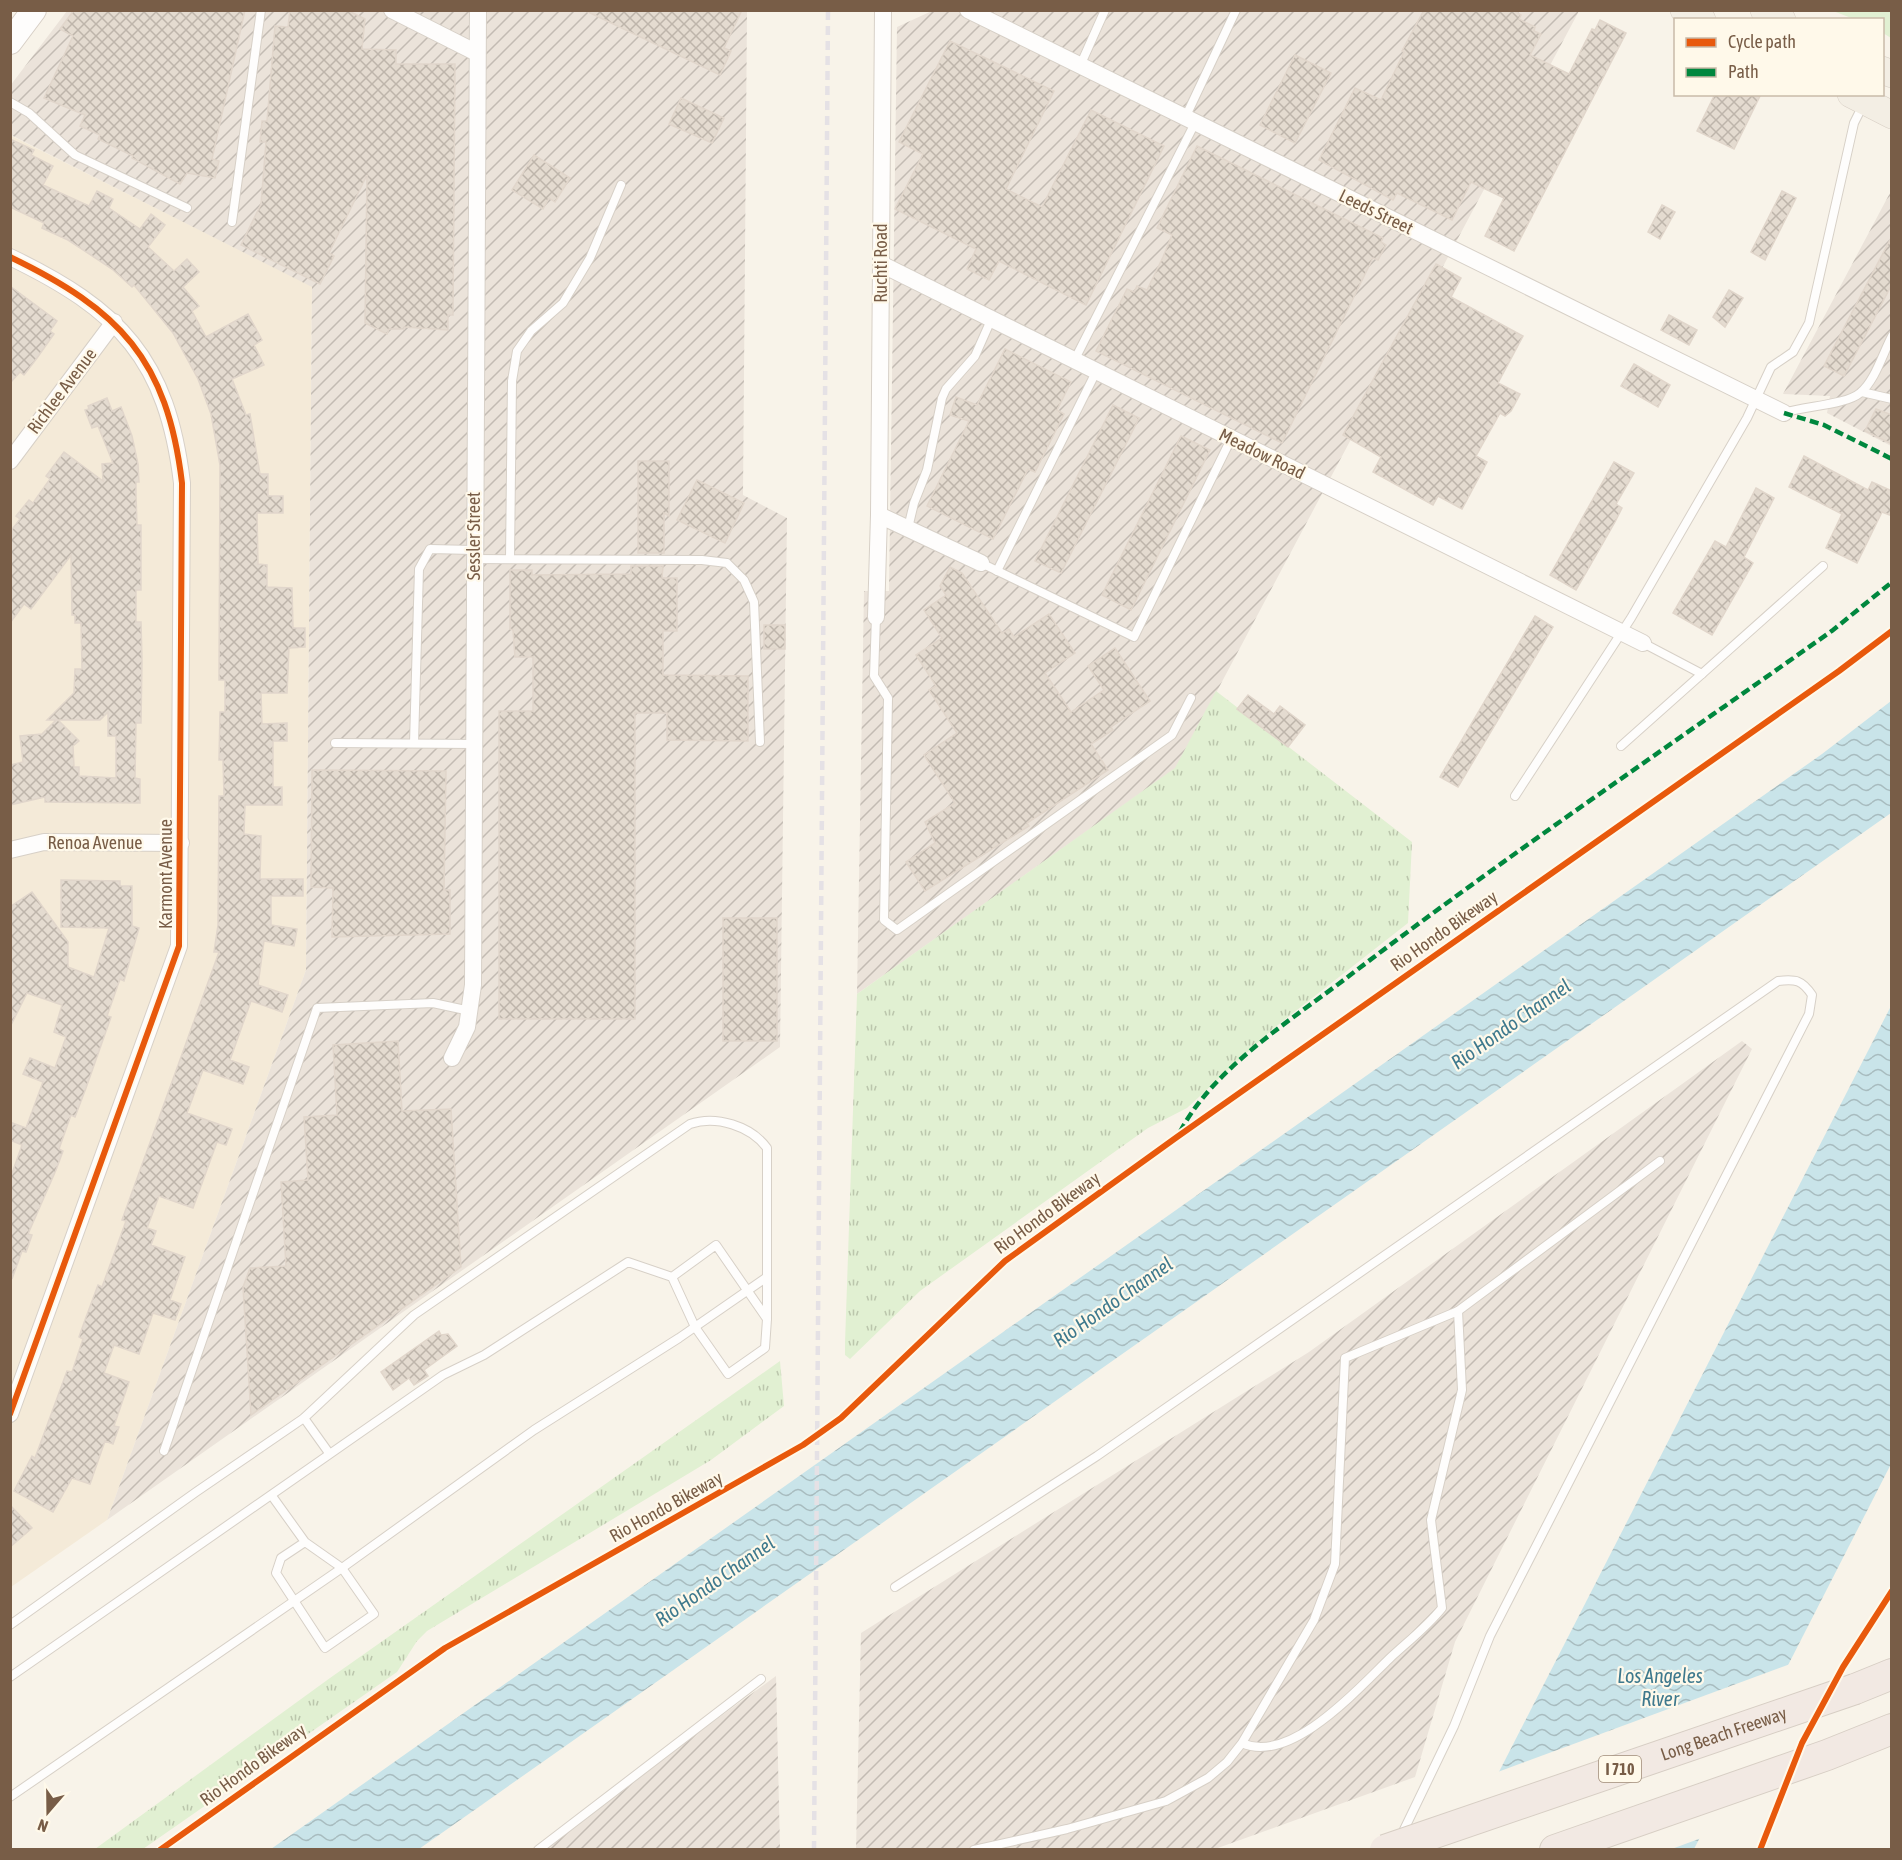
<svg xmlns="http://www.w3.org/2000/svg" width="1902" height="1860" font-family="'Asap Condensed',sans-serif">
	<defs>
		<pattern id="industrial-furrows" width="10" height="10" patternUnits="userSpaceOnUse" patternTransform="scale(1.5)"><rect width="10" height="10" fill="#ebe3da"/><path d="M-1 1l2-2M0 10L10 0M9 11l2-2" fill="none" stroke="#c3bbb3"/></pattern>
		<pattern id="grass-tufts" width="24" height="20" patternUnits="userSpaceOnUse" patternTransform="scale(1.5)"><rect width="24" height="20" fill="#e1f0d2"/><path d="M3 7l-1-3M5 7V3M7 7l1-3M15 17l-1-3M17 17v-4M19 17l1-3" fill="none" stroke="#bbc6ac"/></pattern>
		<pattern id="water-waves" width="16" height="10" patternUnits="userSpaceOnUse" patternTransform="scale(1.5)"><rect width="16" height="10" fill="#c9e4e9"/><path d="M0 5q4-4 8 0t8 0" fill="none" stroke="#a8bcbf"/></pattern>
		<pattern id="building-cross-hatch" width="8" height="8" patternUnits="userSpaceOnUse" patternTransform="scale(1.5)"><rect width="8" height="8" fill="#e4dbd0"/><path d="M0 0l8 8M0 8l8-8" fill="none" stroke="#beb5ab"/></pattern>
	</defs>
	<rect width="100%" height="100%" fill="#f8f3e9"/>
	<path fill="#f4ead8" d="M 10,135 L 312,286 L 306,970 L 107,1520 L 11,1587 Z"/>
	<g fill="url(#industrial-furrows)">
		<path d="M 934,10 L 1579,11 L 1176,768 L 857,994 L 864,591 L 889,591 L 897,27 Z"/>
		<path d="M 67,11 L 747,11 L 743,495 L 787,518 L 780,1047 L 107,1520 L 306,970 L 312,287 L 11,135 L 10,86 Z"/>
		<path d="M 1891,191 L 1891,446 L 1827,413 L 1830,396 L 1783,394 Z"/>
		<path d="M 1742,1041 L 1752,1049 L 1455,1642 L 1415,1777 L 1215,1849 L 856,1850 L 861,1633 L 1309,1352 Z"/>
		<path d="M 776,1676 L 780,1849 L 538,1849 Z"/>
	</g>
	<g fill="url(#grass-tufts)">
		<path d="M 1833,11 L 1891,11 L 1891,38 L 1883,33 L 1882,20 L 1854,19 Z"/>
		<path d="M 1216,691 L 1412,842 L 1408,923 L 1274,1028 L 1187,1108 L 1148,1128 L 920,1291 L 850,1359 L 845,1355 L 845,1343 L 857,994 L 1175,768 Z"/>
		<path d="M 780,1361 L 784,1406 L 711,1460 L 427,1631 L 417,1641 L 397,1672 L 143,1849 L 95,1849 L 330,1678 Z"/>
	</g>
	<g fill="url(#water-waves)">
		<path d="M 1891,701 L 1891,813 L 419,1849 L 271,1849 L 1822,754 Z"/>
		<path d="M 1891,1006 L 1891,1464 L 1694,1849 L 1459,1850 Z"/>
	</g>
	<path fill="#f8f3e9" d="M 1793,1663 L 1704,1837 L 1669,1850 L 1456,1850 L 1495,1773 Z"/>
	<g fill="url(#building-cross-hatch)" stroke="#e1d6cb" stroke-width="1.5" fill-rule="evenodd">
		<path d="M 74,10 L 245,10 L 212,159 L 219,161 L 215,178 L 187,173 L 180,184 L 132,158 L 133,156 L 98,139 L 100,135 L 80,126 L 85,115 L 44,98 L 73,36 L 60,29 Z"/>
		<path d="M 290,10 L 347,10 L 365,19 L 362,49 L 396,50 L 396,64 L 455,64 L 453,315 L 448,315 L 448,330 L 404,327 L 404,329 L 389,329 L 387,334 L 365,323 L 367,175 L 329,253 L 334,256 L 320,284 L 241,245 L 261,204 L 266,142 L 260,142 L 262,121 L 267,121 L 275,26 L 288,27 Z"/>
		<path d="M 584,10 L 742,10 L 724,48 L 731,51 L 720,75 Z"/>
		<path d="M 1424,10 L 1513,10 L 1521,15 L 1519,19 L 1535,27 L 1534,31 L 1541,34 L 1530,55 L 1569,74 L 1592,29 L 1595,30 L 1600,20 L 1626,33 L 1514,251 L 1485,236 L 1504,198 L 1471,182 L 1452,220 L 1397,193 L 1393,200 L 1319,160 L 1355,88 L 1381,100 L 1404,52 L 1402,51 Z"/>
		<path d="M 950,41 L 1054,91 L 1006,189 L 1042,207 L 1091,110 L 1164,146 L 1086,305 L 999,261 L 989,280 L 967,269 L 976,249 L 895,209 L 923,154 L 899,142 Z"/>
		<path d="M 1295,55 L 1331,73 L 1295,143 L 1260,125 Z"/>
		<path d="M 1715,94 L 1761,94 L 1734,149 L 1697,131 Z"/>
		<path d="M 681,98 L 724,118 L 712,143 L 669,124 Z"/>
		<path d="M 10,139 L 34,150 L 31,155 L 53,166 L 43,185 L 89,206 L 97,191 L 113,199 L 109,208 L 140,229 L 151,214 L 165,225 L 148,247 L 174,271 L 187,259 L 199,272 L 183,287 L 199,306 L 192,311 L 206,337 L 248,314 L 262,340 L 254,345 L 264,365 L 232,379 L 246,415 L 250,414 L 260,474 L 268,474 L 268,496 L 283,496 L 283,513 L 257,513 L 258,564 L 267,565 L 267,587 L 292,588 L 293,628 L 305,628 L 305,647 L 289,648 L 287,693 L 261,693 L 262,724 L 287,723 L 287,741 L 273,741 L 273,787 L 282,787 L 282,805 L 245,805 L 244,834 L 261,836 L 260,879 L 303,879 L 303,896 L 271,896 L 271,925 L 297,929 L 294,946 L 264,941 L 258,985 L 288,995 L 282,1012 L 251,1001 L 230,1060 L 249,1067 L 243,1084 L 203,1070 L 187,1113 L 232,1129 L 226,1145 L 217,1142 L 193,1208 L 159,1196 L 147,1228 L 156,1231 L 151,1245 L 185,1257 L 170,1300 L 181,1304 L 175,1320 L 153,1313 L 139,1354 L 114,1345 L 104,1373 L 129,1382 L 114,1426 L 119,1427 L 113,1444 L 105,1441 L 90,1484 L 72,1478 L 53,1512 L 14,1491 L 32,1456 L 35,1458 L 67,1371 L 72,1372 L 83,1339 L 79,1337 L 85,1320 L 98,1285 L 102,1287 L 126,1221 L 122,1220 L 219,952 L 214,952 L 218,925 L 219,796 L 224,796 L 223,760 L 219,760 L 220,712 L 225,712 L 225,680 L 219,680 L 220,465 L 211,414 L 198,379 L 173,333 L 156,312 L 134,285 L 132,287 L 112,269 L 68,240 L 42,228 L 44,223 L 10,207 Z"/>
		<path d="M 1197,146 L 1383,238 L 1381,242 L 1386,245 L 1378,260 L 1373,258 L 1282,443 L 1096,351 L 1127,289 L 1134,292 L 1137,286 L 1147,290 L 1163,257 L 1172,235 L 1157,228 Z"/>
		<path d="M 534,155 L 570,178 L 555,202 L 549,198 L 543,209 L 512,190 Z"/>
		<path d="M 1782,191 L 1796,198 L 1765,260 L 1751,252 Z"/>
		<path d="M 1662,205 L 1675,212 L 1660,239 L 1648,232 Z"/>
		<path d="M 1892,236 L 1892,284 L 1844,376 L 1824,366 Z"/>
		<path d="M 1436,264 L 1461,278 L 1451,297 L 1523,336 L 1498,383 L 1520,394 L 1511,411 L 1505,416 L 1500,413 L 1476,456 L 1487,462 L 1462,509 L 1438,496 L 1433,505 L 1373,472 L 1381,457 L 1343,435 Z"/>
		<path d="M 10,286 L 57,321 L 50,331 L 54,334 L 37,358 L 24,375 L 20,372 L 10,383 Z"/>
		<path d="M 1729,290 L 1743,298 L 1725,327 L 1713,317 Z"/>
		<path d="M 1669,315 L 1697,330 L 1689,345 L 1661,330 Z"/>
		<path d="M 1005,349 L 1071,382 L 1057,410 L 1064,414 L 1035,472 L 1028,469 L 993,539 L 927,506 L 969,421 L 950,415 L 956,397 L 977,405 Z"/>
		<path d="M 1634,364 L 1670,385 L 1658,407 L 1621,386 Z"/>
		<path d="M 107,398 L 112,411 L 121,407 L 132,436 L 138,464 L 139,482 L 136,482 L 136,495 L 137,525 L 141,525 L 141,590 L 136,590 L 136,622 L 141,622 L 142,660 L 141,723 L 136,723 L 135,778 L 140,779 L 140,803 L 45,802 L 45,797 L 10,805 L 10,765 L 23,762 L 20,736 L 42,734 L 56,720 L 47,720 L 74,693 L 75,669 L 82,669 L 81,623 L 75,623 L 75,615 L 72,615 L 71,555 L 31,609 L 24,604 L 10,623 L 10,532 L 20,519 L 16,516 L 29,500 L 33,503 L 50,479 L 46,476 L 64,452 L 103,481 L 102,464 L 113,463 L 98,426 L 92,428 L 85,410 L 89,409 L 88,406 ZM 108,712 L 108,736 L 116,736 L 116,778 L 79,776 L 79,767 L 74,767 L 73,746 L 79,741 L 58,720 L 100,720 Z"/>
		<path d="M 1113,405 L 1139,418 L 1061,573 L 1035,561 Z"/>
		<path d="M 1876,409 L 1892,415 L 1892,444 L 1865,431 Z"/>
		<path d="M 1181,436 L 1210,450 L 1131,610 L 1102,595 Z"/>
		<path d="M 1804,456 L 1868,490 L 1872,482 L 1892,491 L 1892,516 L 1882,512 L 1857,563 L 1826,548 L 1842,514 L 1789,487 Z"/>
		<path d="M 638,461 L 669,461 L 669,516 L 664,513 L 664,553 L 638,553 Z"/>
		<path d="M 1614,462 L 1634,473 L 1616,504 L 1622,508 L 1615,522 L 1576,590 L 1550,575 Z"/>
		<path d="M 697,480 L 744,503 L 725,543 L 677,520 Z"/>
		<path d="M 1756,488 L 1774,498 L 1744,557 L 1753,563 L 1712,635 L 1673,613 L 1715,541 L 1726,547 Z"/>
		<path d="M 631,566 L 663,566 L 662,578 L 677,578 L 677,631 L 663,631 L 663,675 L 748,676 L 748,741 L 667,740 L 667,713 L 635,713 L 635,1019 L 499,1019 L 499,711 L 533,711 L 533,657 L 515,657 L 513,630 L 510,629 L 510,570 L 532,570 L 532,575 L 631,574 Z"/>
		<path d="M 950,567 L 962,573 L 1002,633 L 1009,629 L 1014,637 L 1049,614 L 1075,653 L 1045,673 L 1071,712 L 1104,690 L 1088,666 L 1115,648 L 1150,701 L 1111,727 L 1113,730 L 1091,744 L 1108,770 L 1027,823 L 1029,826 L 925,891 L 906,862 L 935,843 L 925,822 L 955,803 L 924,755 L 957,733 L 929,690 L 936,686 L 916,655 L 942,638 L 924,610 L 946,595 L 940,586 Z"/>
		<path d="M 1535,616 L 1553,627 L 1458,787 L 1440,777 Z"/>
		<rect x="764" y="625" width="21" height="24"/>
		<path d="M 1248,695 L 1274,714 L 1280,706 L 1305,725 L 1288,747 L 1237,709 Z"/>
		<path d="M 312,770 L 446,771 L 444,890 L 450,890 L 450,934 L 332,937 L 333,888 L 311,887 Z"/>
		<path d="M 61,880 L 120,881 L 120,886 L 132,886 L 132,926 L 139,928 L 124,981 L 120,979 L 107,1016 L 111,1017 L 86,1088 L 75,1117 L 71,1115 L 59,1149 L 63,1151 L 56,1170 L 28,1234 L 32,1235 L 26,1252 L 22,1251 L 12,1279 L 10,1179 L 22,1145 L 10,1140 L 10,1122 L 26,1128 L 43,1082 L 23,1074 L 30,1058 L 55,1068 L 66,1037 L 54,1032 L 62,1005 L 27,993 L 10,1027 L 10,907 L 32,892 L 68,942 L 68,967 L 94,977 L 109,928 L 61,927 Z"/>
		<rect x="723" y="918" width="54" height="123"/>
		<path d="M 398,1041 L 402,1111 L 451,1109 L 461,1267 L 251,1415 L 243,1287 L 250,1268 L 286,1266 L 281,1182 L 308,1180 L 304,1117 L 337,1115 L 333,1045 Z"/>
		<path d="M 439,1331 L 441,1335 L 448,1334 L 457,1346 L 424,1370 L 428,1376 L 414,1385 L 409,1378 L 393,1390 L 381,1372 Z"/>
		<path d="M 10,1505 L 32,1528 L 10,1547 Z"/>
	</g>
	<g fill="none" stroke-linecap="round" stroke-linejoin="round">
		<g stroke="#d7d0c7" stroke-width="10">
			<g id="lane">
				<path d="M 1080,66 L 1105,10"/>
				<path d="M 10,102 L 29,113 L 75,155 L 187,208"/>
				<path d="M 1185,118 L 1236,10"/>
				<path d="M 232,222 L 261,10"/>
				<path d="M 1074,361 L 1195,123"/>
				<path d="M 1862,392 L 1892,399"/>
				<path d="M 1784,413 C 1804,406 1846,405 1860,393 C 1875,381 1883,353 1892,336"/>
				<path d="M 908,528 L 914,503 L 927,470 L 942,398 L 946,389 L 975,356 L 991,320"/>
				<path d="M 474,559 L 702,560 L 727,563 L 744,580 L 754,602 L 760,742"/>
				<path d="M 510,559 L 512,381 L 517,351 L 531,331 L 563,303 L 590,258 L 621,185"/>
				<path d="M 981,563 L 1134,637 L 1231,439"/>
				<path d="M 997,571 L 1096,372"/>
				<path d="M 876,617 L 874,676 L 888,698 L 884,920 L 897,930 L 1172,735 L 1191,698"/>
				<path d="M 1643,643 L 1702,674"/>
				<path d="M 335,743 L 475,744"/>
				<path d="M 414,743 L 419,569 L 430,549 L 473,550"/>
				<path d="M 1621,746 L 1823,566"/>
				<path d="M 1515,796 L 1631,618 L 1747,418 L 1771,367 L 1793,352 L 1809,323 L 1854,123 L 1863,105"/>
				<path d="M 767,1277 L 767,1318"/>
				<path d="M 1458,1311 L 1660,1161"/>
				<path d="M 304,1418 L 329,1453"/>
				<path d="M 164,1451 L 317,1008 L 433,1003 L 470,1011"/>
				<path d="M 272,1496 L 305,1542 L 342,1568 L 374,1614 L 325,1648 L 276,1573 L 281,1558 L 305,1542"/>
				<path d="M 895,1587 L 1097,1456 L 1778,981 C 1796,979 1802,980 1812,995 L 1809,1014 L 1490,1636 L 1454,1726 L 1400,1838"/>
				<path d="M 10,1625 L 196,1492 L 304,1418 L 414,1315 L 690,1124 C 716,1115 751,1126 767,1148 L 767,1277 L 679,1338 L 534,1430 L 342,1568 L 10,1797"/>
				<path d="M 10,1677 L 443,1375 L 484,1355 L 628,1262 L 672,1277 L 695,1327 L 728,1374 L 765,1348 L 767,1319 L 716,1245 L 672,1277"/>
				<path d="M 538,1850 L 761,1679"/>
				<path d="M 974,1850 L 1067,1829 L 1166,1801 L 1208,1778 L 1227,1762 L 1242,1743 L 1314,1620 L 1335,1564 L 1345,1358 L 1458,1311 L 1462,1390 L 1431,1520 L 1442,1608 C 1427,1627 1406,1643 1389,1659 C 1357,1690 1290,1765 1242,1743"/>
			</g>
		</g>
		<g stroke="#d7d0c7" stroke-width="18">
			<g id="street">
				<path d="M 392,10 L 477,53"/>
				<path d="M 968,10 L 1784,413"/>
				<path d="M 10,257 C 120,310 167,359 182,483 L 179,946 L 10,1414"/>
				<path d="M 881,264 L 1643,643"/>
				<path d="M 10,461 L 114,322"/>
				<path d="M 879,515 L 883,10"/>
				<path d="M 876,617 L 879,515 L 981,563"/>
				<path d="M 10,850 L 44,842 L 181,843"/>
				<path d="M 452,1058 L 467,1027 L 473,985 L 478,10"/>
			</g>
		</g>
		<g stroke="#d7cfc6" stroke-width="26">
			<path id="secondary" d="M 10,42 L 34,10"/>
		</g>
		<g stroke="#d7cec4" stroke-width="28">
			<g id="primary">
				<path d="M 1684,10 L 1702,20"/>
				<path d="M 1764,10 L 1782,20"/>
				<path d="M 1882,70 L 1892,74"/>
				<path d="M 1851,94 L 1892,115"/>
			</g>
		</g>
		<g stroke="#d7cec4" stroke-width="32">
			<g id="highway">
				<path d="M 1855,1689 L 1892,1674"/>
				<path d="M 1555,1850 L 1827,1755 L 1892,1729"/>
			</g>
		</g>
		<use href="#lane" stroke="#fefdfc" stroke-width="8"/>
		<use href="#street" stroke="#fefdfc" stroke-width="16"/>
		<use href="#secondary" stroke="#fefdfc" stroke-width="24"/>
		<use href="#primary" stroke="#f3eee4" stroke-width="27"/>
		<use href="#highway" stroke="#f2e9e3" stroke-width="30"/>
		<path stroke="#e5e1e5" stroke-width="4.5" stroke-dasharray="9 6" stroke-linecap="butt" d="M 814,1850 L 828,10"/>
		<g stroke="#d7cec4" stroke-width="32" stroke-linecap="butt">
			<g id="highway-bridge">
				<path id="s1" d="M 1385,1850 L 1855,1689"/>
			</g>
		</g>
		<use href="#highway-bridge" stroke="#f2e9e3" stroke-width="30"/>
		<g stroke="#00873e" stroke-width="4.5" stroke-dasharray="9 4.5" stroke-linecap="butt">
			<path d="M 1784,413 L 1824,425 L 1892,459"/>
			<path d="M 1180,1132 C 1213,1068 1293,1019 1349,976 C 1506,856 1671,745 1833,630 L 1892,582"/>
		</g>
		<g stroke="#fff9ea" stroke-width="10">
			<g id="cycleway">
				<path d="M 10,257 C 120,310 167,359 182,483 L 179,946 L 10,1414"/>
				<path d="M 160,1850 L 445,1648 L 803,1445 L 841,1418 L 1005,1261 L 1177,1137 L 1839,671 L 1892,631"/>
				<path d="M 1760,1850 L 1802,1743 L 1843,1667 L 1892,1591"/>
			</g>
		</g>
		<use href="#cycleway" stroke="#e8590c" stroke-width="6"/>
	</g>
	<g text-anchor="middle" stroke-width="4.5" stroke-linejoin="round" paint-order="stroke">
		<rect fill="#fff9ea" stroke="#a08c78" stroke-width="1.5" x="1599" y="1756" width="42" height="26" rx="4.5"/>
		<g font-size="16" font-weight="bold" fill="#785d47">
			<text x="1620" y="1775">I 710</text>
		</g>
		<g font-size="18" fill="#785d47" stroke="#fff9ea">
			<text transform="translate(1376 212) rotate(26)" y="6">Leeds Street</text>
			<text transform="translate(881 263) rotate(-90)" y="6">Ruchti Road</text>
			<text transform="translate(62 391) rotate(-53)" y="6">Richlee Avenue</text>
			<text transform="translate(1262 454) rotate(26)" y="6">Meadow Road</text>
			<text transform="translate(474 536) rotate(-90)" y="6">Sessler Street</text>
			<text x="95" y="849">Renoa Avenue</text>
			<text transform="translate(166 874) rotate(-90)" y="6">Karmont Avenue</text>
			<text transform="translate(1444 931) rotate(-35)" y="6">Rio Hondo Bikeway</text>
			<text transform="translate(1047 1213) rotate(-36)" y="6">Rio Hondo Bikeway</text>
			<text transform="translate(666 1507) rotate(-29)" y="6">Rio Hondo Bikeway</text>
			<text dy="6" stroke="none"><textPath href="#s1" startOffset="358">Long Beach Freeway</textPath></text>
			<text transform="translate(253 1765) rotate(-36)" y="6">Rio Hondo Bikeway</text>
		</g>
		<g font-size="20" font-style="italic" fill="#3e798d" stroke="#fff9ea">
			<text transform="translate(1511 1024) rotate(-35)" y="7">Rio Hondo Channel</text>
			<text transform="translate(1113 1302) rotate(-35)" y="7">Rio Hondo Channel</text>
			<text transform="translate(715 1581) rotate(-35)" y="7">Rio Hondo Channel</text>
			<text x="1660" y="1683">Los Angeles<tspan x="1660" dy="23">River</tspan></text>
		</g>
	</g>
	<rect width="1902" height="1860" fill="none" stroke="#785d47" stroke-width="24"/>
	<rect x="1674" y="18" width="210" height="78" fill="#fff9ea" stroke="#c9bba9" stroke-width="1.5"/>
	<rect x="1686" y="38" width="30" height="9" fill="#e8590c" stroke="#c9bba9" stroke-width="1.5"/>
	<text x="1728" y="48" font-size="18" fill="#785d47">Cycle path</text>
	<rect x="1686" y="68" width="30" height="9" fill="#00873e" stroke="#c9bba9" stroke-width="1.5"/>
	<text x="1728" y="78" font-size="18" fill="#785d47">Path</text>
	<g transform="translate(48 1812) rotate(200)" stroke="#fff9ea" stroke-width="4.5" paint-order="stroke">
	<path d="M0-4.5L10 22L0 15L-10 22Z" fill="#785d47"/>
	<text y="-9" font-size="16" font-weight="bold" text-anchor="middle" fill="#785d47">N</text>
	</g>
</svg>
